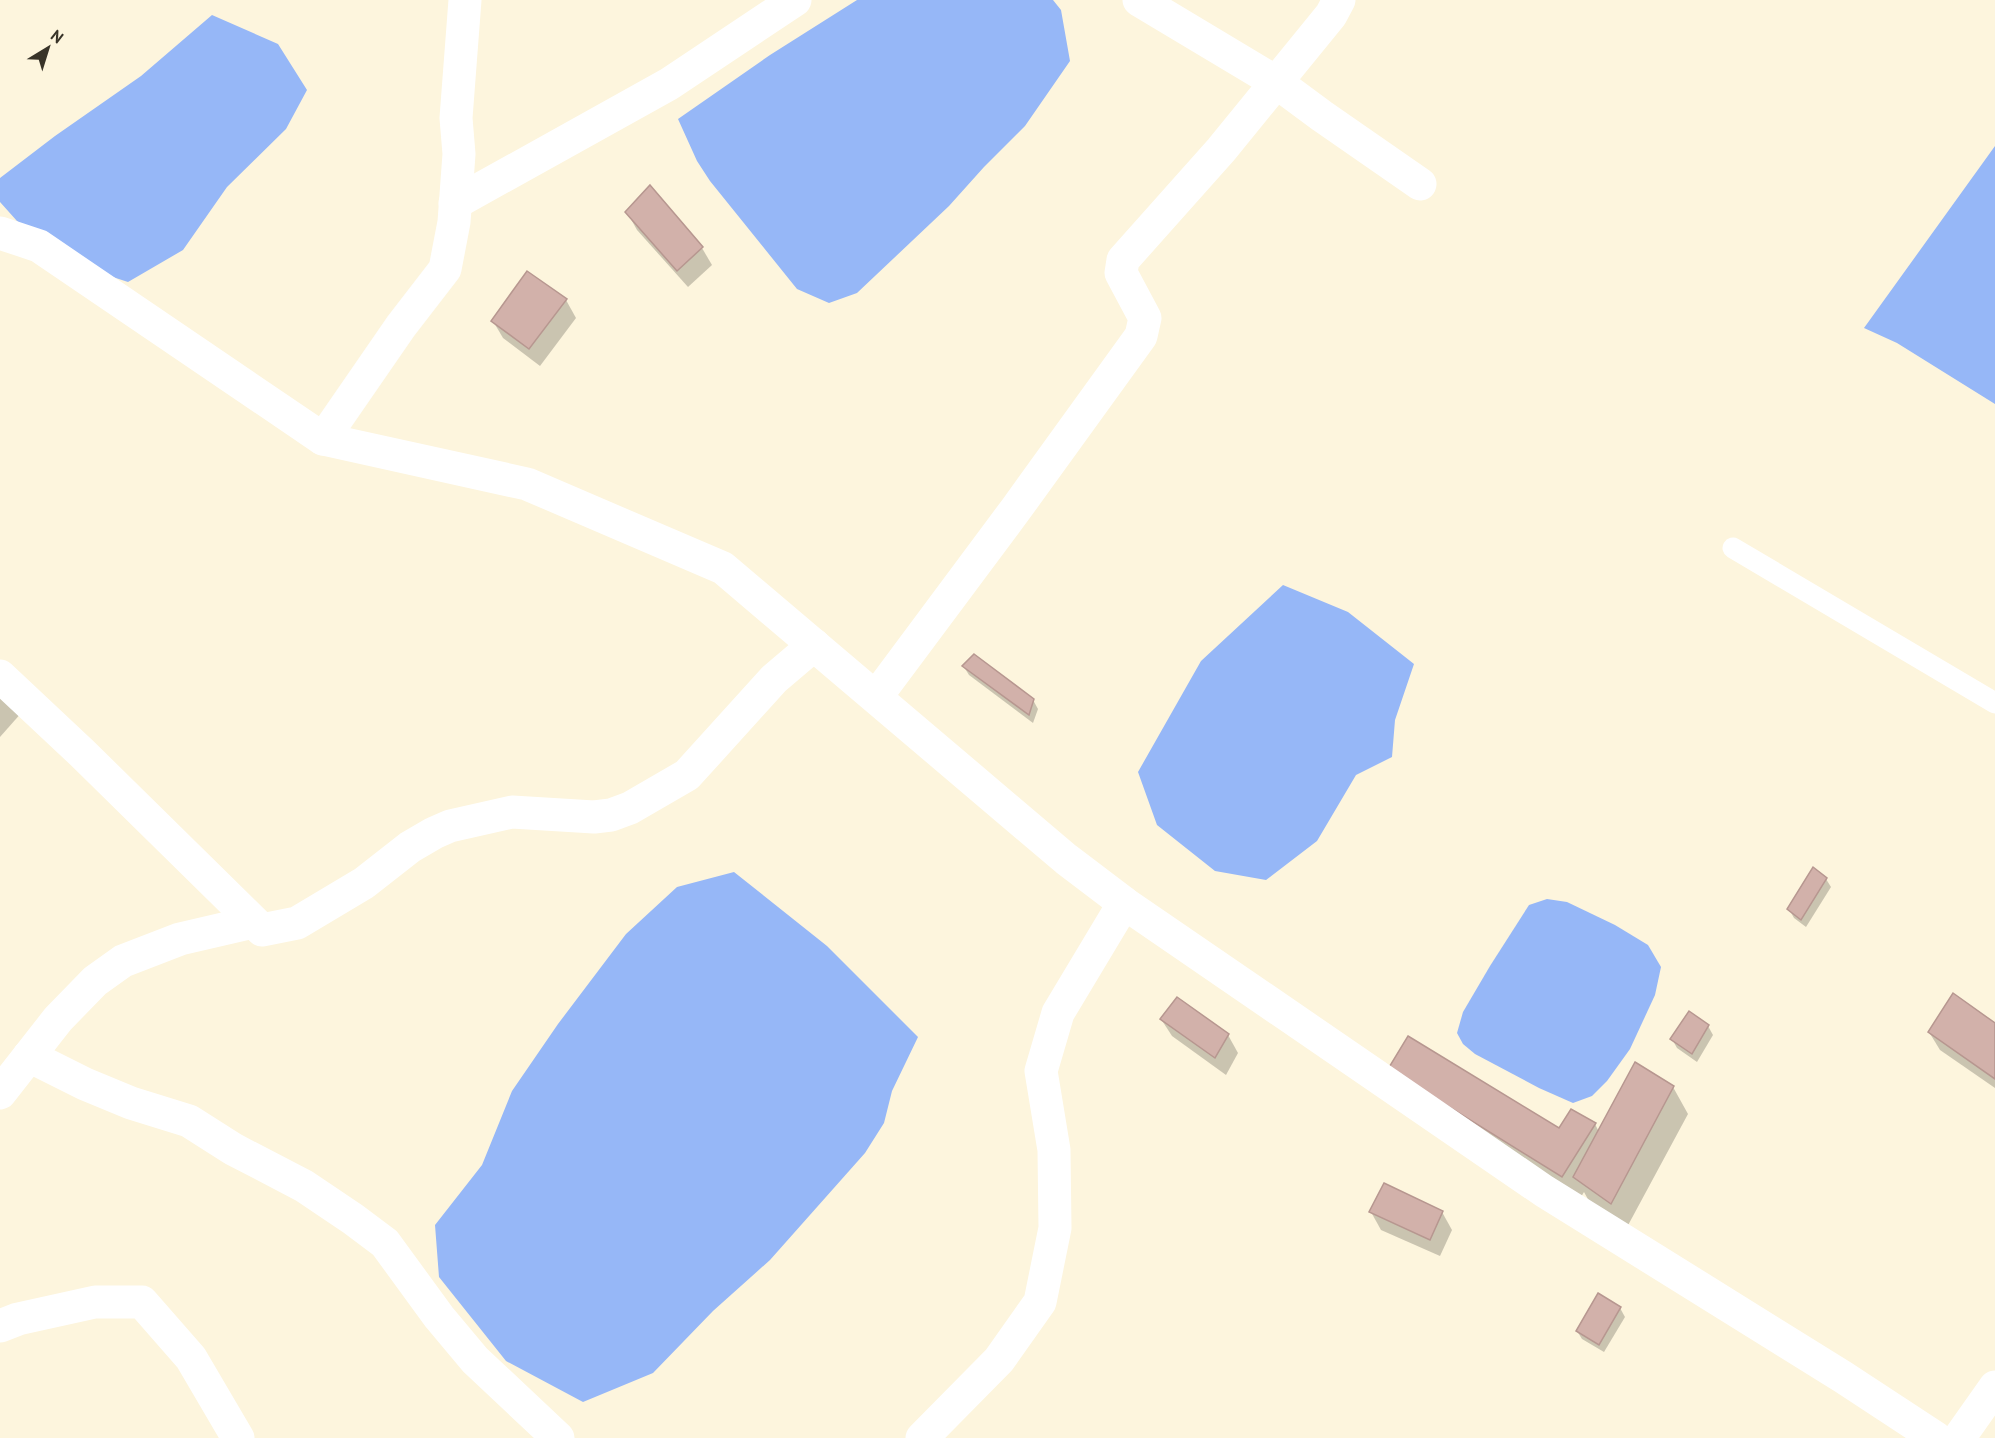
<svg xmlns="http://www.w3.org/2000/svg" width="1995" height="1438" font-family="'PT Sans',sans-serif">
	<rect width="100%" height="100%" fill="#fdf5dd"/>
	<g fill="#96b7f7">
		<path d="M 857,0 L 1053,0 L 1061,10 L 1070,61 L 1025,126 L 984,167 L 949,206 L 857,293 L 829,303 L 797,289 L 710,181 L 697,161 L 678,119 L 770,55 Z"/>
		<path d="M 212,15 L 278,44 L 307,90 L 286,129 L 227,187 L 183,250 L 128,282 L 76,265 L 17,221 L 0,202 L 0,178 L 55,136 L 141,76 Z"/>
		<path d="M 1995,146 L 1995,404 L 1897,343 L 1864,328 Z"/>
		<path d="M 1283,585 L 1348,612 L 1414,664 L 1395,720 L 1392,757 L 1356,775 L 1317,841 L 1266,880 L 1215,871 L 1157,825 L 1138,772 L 1201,661 Z"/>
		<path d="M 734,872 L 827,946 L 918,1037 L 892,1091 L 884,1123 L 865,1153 L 770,1260 L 713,1311 L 653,1373 L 583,1402 L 506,1361 L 439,1277 L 435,1225 L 482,1165 L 512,1091 L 558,1024 L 626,934 L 677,887 Z"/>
		<path d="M 1547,899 L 1567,902 L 1615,925 L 1648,945 L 1661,967 L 1655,995 L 1630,1049 L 1607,1081 L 1592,1096 L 1573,1103 L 1539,1088 L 1475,1054 L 1463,1044 L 1457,1033 L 1463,1012 L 1490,966 L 1529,905 Z"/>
	</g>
	<g fill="#0003">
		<path d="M 627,212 L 702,248 L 712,265 L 688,287 L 637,230 Z"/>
		<path d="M 566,300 L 576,318 L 540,366 L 503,338 L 493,321 Z"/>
		<path d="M 964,667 L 1033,700 L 1038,709 L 1033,723 L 969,675 Z"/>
		<path d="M 0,683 L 23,711 L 0,737 Z"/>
		<path d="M 1826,879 L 1831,887 L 1806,927 L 1794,918 L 1789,909 Z"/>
		<path d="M 1161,1019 L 1228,1035 L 1238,1053 L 1226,1075 L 1172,1036 Z"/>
		<path d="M 1995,1025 L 1995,1088 L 1940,1050 L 1929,1032 Z"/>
		<path d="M 1708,1026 L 1713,1035 L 1697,1062 L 1677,1048 L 1672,1039 Z"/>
		<path d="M 1673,1087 L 1688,1114 L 1626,1229 L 1590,1203 L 1584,1192 L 1578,1202 L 1405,1095 L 1559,1130 L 1595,1124 L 1599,1132 Z"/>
		<path d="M 1371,1212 L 1442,1212 L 1452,1230 L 1440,1256 L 1381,1230 Z"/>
		<path d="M 1620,1308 L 1625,1317 L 1604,1352 L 1582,1339 L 1577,1331 Z"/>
	</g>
	<g fill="#d2b1aa" stroke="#b79790" stroke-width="1.5">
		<path d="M 650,185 L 703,247 L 677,271 L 625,212 Z"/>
		<path d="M 527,271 L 567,299 L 529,349 L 491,321 Z"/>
		<path d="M 974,654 L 1034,699 L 1029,715 L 962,666 Z"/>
		<path d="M 1813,867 L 1827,878 L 1801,920 L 1787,909 Z"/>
		<path d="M 1953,993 L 1995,1023 L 1995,1079 L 1928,1032 Z"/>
		<path d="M 1177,997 L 1229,1034 L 1215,1058 L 1160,1019 Z"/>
		<path d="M 1689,1011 L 1709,1025 L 1692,1054 L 1670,1039 Z"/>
		<path d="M 1408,1036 L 1559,1128 L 1571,1109 L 1596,1123 L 1562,1177 L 1388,1069 Z"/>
		<path d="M 1635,1062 L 1674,1086 L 1611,1204 L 1573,1177 Z"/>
		<path d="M 1384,1183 L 1443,1211 L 1430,1240 L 1369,1212 Z"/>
		<path d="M 1598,1293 L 1621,1307 L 1599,1345 L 1576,1331 Z"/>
	</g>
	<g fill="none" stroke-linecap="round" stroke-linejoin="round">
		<path stroke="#fff" stroke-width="21" d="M 1733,548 L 1995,703"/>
		<g stroke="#fff" stroke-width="33">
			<path d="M 1139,0 L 1276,82 L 1322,116 L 1420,184"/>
			<path d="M 455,203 L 669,84 L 795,0"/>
			<path d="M 0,233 L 39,246 L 323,439 L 527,484 L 723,568 L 1066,859 L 1124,903 L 1544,1191 L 1843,1377 L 1936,1438"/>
			<path d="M 323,439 L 401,326 L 445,269 L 454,222 L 459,154 L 456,118 L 465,0"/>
			<path d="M 0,676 L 82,753 L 262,930 L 297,923 L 364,883 L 410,847 L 434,833 L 450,826 L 512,812 L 594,817 L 611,815 L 630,808 L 687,775 L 774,679 L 814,645"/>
			<path d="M 876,697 L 1016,509 L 1141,336 L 1145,318 L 1121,273 L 1123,260 L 1221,150 L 1331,15 L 1339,0"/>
			<path d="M 29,1056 L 85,1084 L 131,1103 L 189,1121 L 233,1149 L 304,1186 L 353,1219 L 385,1243 L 439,1317 L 475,1360 L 558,1438"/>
			<path d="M 0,1093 L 58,1019 L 95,981 L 123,961 L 180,939 L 253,922"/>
			<path d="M 0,1326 L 18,1319 L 95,1302 L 142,1302 L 191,1358 L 238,1438"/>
			<path d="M 922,1438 L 999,1360 L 1040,1302 L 1055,1228 L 1054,1150 L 1041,1071 L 1058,1013 L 1124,903"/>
		</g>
		<path stroke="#fff" stroke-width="33" d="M 1959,1438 L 1995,1387"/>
	</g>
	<g transform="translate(48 48) rotate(38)" stroke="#fdf5dd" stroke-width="4.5" paint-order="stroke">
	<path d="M0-4.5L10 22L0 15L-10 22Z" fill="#383328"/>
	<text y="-9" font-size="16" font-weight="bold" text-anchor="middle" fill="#383328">N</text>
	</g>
</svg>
